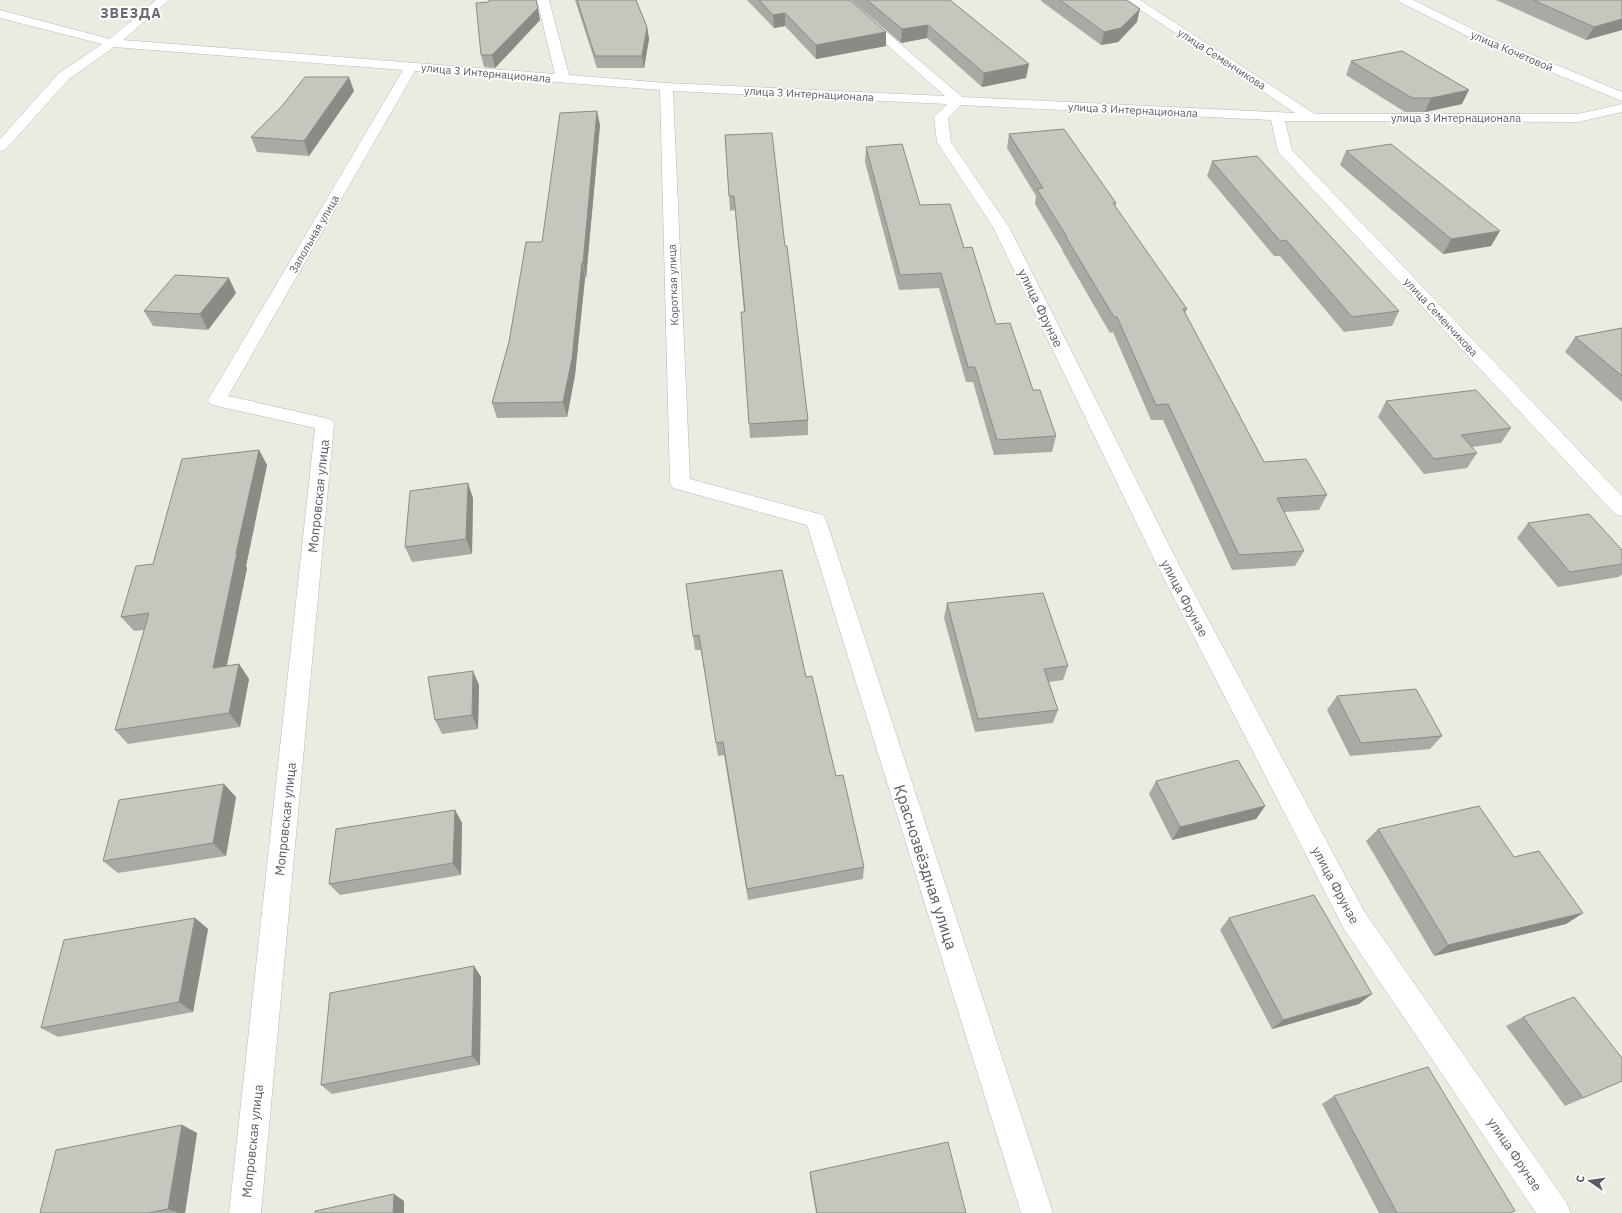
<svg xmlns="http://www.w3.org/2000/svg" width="1622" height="1213" font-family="'IBM Plex Sans',sans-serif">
	<rect width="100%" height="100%" fill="#ecebe1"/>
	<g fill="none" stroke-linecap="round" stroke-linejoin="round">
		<g stroke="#b6b8bd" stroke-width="1">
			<path id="minor" d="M 156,0 L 169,0 L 123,40 L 555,74 L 537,0 L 549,0 L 569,75 L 666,83 L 945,96 L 836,0 L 849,0 L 962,97 L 1295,113 L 1126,0 L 1140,0 L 1315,114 L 1578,114 L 1622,104 L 1622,112 L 1578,122 L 1285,121 L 1292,150 L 1622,496 L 1622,516 L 1615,514 L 1280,154 L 1278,151 L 1271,120 L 961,105 L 948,118 L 951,142 L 1009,227 L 1177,561 L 1364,911 L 1566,1202 L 1571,1213 L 1536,1213 L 1344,929 L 1155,561 L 993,227 L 937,142 L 934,117 L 947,104 L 673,91 L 690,479 L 823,515 L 826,520 L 1053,1213 L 1021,1213 L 807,525 L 673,488 L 670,483 L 660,90 L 415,71 L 228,396 L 325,418 L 332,420 L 334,424 L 261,1213 L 229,1213 L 315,428 L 217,406 L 210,404 L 208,400 L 403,70 L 114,47 L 69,79 L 5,150 L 0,151 L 0,139 L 59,73 L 102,44 L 0,18 L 0,10 L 110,39 Z"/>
		</g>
		<g stroke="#b7b9bf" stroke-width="1">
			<path id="secondary" d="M 1398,0 L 1413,0 L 1489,37 L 1622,92 L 1622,101 L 1481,43 L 1400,2 Z"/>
		</g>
		<use href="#minor" fill="#fff" fill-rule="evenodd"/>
		<use href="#secondary" fill="#fff" fill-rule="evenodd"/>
	</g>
	<g fill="#aaa9a3">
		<path d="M 575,0 L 636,0 L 647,27 L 649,39 L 644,68 L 597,68 Z"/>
		<path d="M 747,0 L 850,0 L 886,32 L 886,46 L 816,59 L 785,26 L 774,28 Z"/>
		<path d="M 851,0 L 950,0 L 1026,78 L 982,87 L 927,38 L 901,43 Z"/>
		<path d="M 1041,0 L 1127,0 L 1137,22 L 1118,42 L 1101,45 L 1041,1 Z"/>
		<path d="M 1496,0 L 1622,0 L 1622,30 L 1586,40 Z"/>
		<path d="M 489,2 L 540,20 L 495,68 L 484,67 L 481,55 Z"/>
		<path d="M 1351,61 L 1462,104 L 1425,112 L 1405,112 L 1346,75 Z"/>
		<path d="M 354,91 L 309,156 L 257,152 L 251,137 Z"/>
		<path d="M 600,125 L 586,278 L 585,278 L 575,375 L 567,417 L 497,418 L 492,403 L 509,342 L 542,242 Z"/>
		<path d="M 1009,134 L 1116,203 L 1115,207 L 1187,309 L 1185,314 L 1264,462 L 1327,495 L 1319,510 L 1284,512 L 1304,551 L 1295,566 L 1232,570 L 1163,420 L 1151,420 L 1113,332 L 1110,333 L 1063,252 L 1063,251 L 1035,204 L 1036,196 L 1007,148 Z"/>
		<path d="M 725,135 L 785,246 L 808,420 L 808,435 L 750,438 L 741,312 L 744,312 L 735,210 L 730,211 Z"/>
		<path d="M 866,147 L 920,205 L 964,248 L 996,324 L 1033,390 L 1056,436 L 1052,452 L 994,455 L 973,382 L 966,382 L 939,288 L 899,290 L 865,162 Z"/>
		<path d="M 1346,151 L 1491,246 L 1443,254 L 1340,165 Z"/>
		<path d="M 1212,161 L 1399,311 L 1392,326 L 1344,332 L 1280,256 L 1274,256 L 1207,176 Z"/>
		<path d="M 236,293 L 208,330 L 153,326 L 144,311 Z"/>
		<path d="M 1622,328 L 1622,402 L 1565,352 L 1575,337 Z"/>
		<path d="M 1386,401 L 1511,428 L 1501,443 L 1472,447 L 1477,453 L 1467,468 L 1424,474 L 1378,417 Z"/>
		<path d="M 259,450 L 267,465 L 246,566 L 247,568 L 227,666 L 239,664 L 249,679 L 240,727 L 128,744 L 115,730 L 144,630 L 134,631 L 121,617 L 153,564 Z"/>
		<path d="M 473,498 L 472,554 L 412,562 L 405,547 Z"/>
		<path d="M 1528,523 L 1622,564 L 1622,574 L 1619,577 L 1558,587 L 1517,538 Z"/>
		<path d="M 686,584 L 806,677 L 836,776 L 864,867 L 863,879 L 748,900 L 724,755 L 718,756 L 701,650 L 695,650 Z"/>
		<path d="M 947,603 L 1068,666 L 1063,680 L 1049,682 L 1058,710 L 1053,723 L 975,732 L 944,618 Z"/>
		<path d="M 479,685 L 478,729 L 442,734 L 435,720 Z"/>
		<path d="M 1337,696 L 1442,736 L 1430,749 L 1350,756 L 1327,710 Z"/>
		<path d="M 1156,781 L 1265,806 L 1256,819 L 1172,840 L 1149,794 Z"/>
		<path d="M 236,797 L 226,856 L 118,873 L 103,861 Z"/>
		<path d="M 455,810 L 462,823 L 461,875 L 340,895 L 329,884 Z"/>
		<path d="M 1378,829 L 1514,857 L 1583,913 L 1566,924 L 1434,956 L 1366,841 Z"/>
		<path d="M 195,918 L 208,929 L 193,1012 L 58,1037 L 41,1028 Z"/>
		<path d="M 1229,918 L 1359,1004 L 1272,1029 L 1220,930 Z"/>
		<path d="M 474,966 L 481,977 L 480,1065 L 332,1094 L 321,1085 Z"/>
		<path d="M 1523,1017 L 1622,1081 L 1565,1106 L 1506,1026 Z"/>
		<path d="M 1334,1096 L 1510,1213 L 1379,1213 L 1322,1104 Z"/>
		<path d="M 182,1125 L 197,1133 L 185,1213 L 40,1213 Z"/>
		<path d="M 810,1172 L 966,1213 L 816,1213 L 810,1178 Z"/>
	</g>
	<g fill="#8b8a85">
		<path d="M 538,8 L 540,20 L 495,68 L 492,55 Z"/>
		<path d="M 1140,9 L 1137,22 L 1118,42 L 1101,45 L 1104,32 Z"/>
		<path d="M 785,13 L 785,26 L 774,28 L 773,15 Z"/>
		<path d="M 1622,19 L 1622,30 L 1586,40 L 1594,27 Z"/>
		<path d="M 928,25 L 927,38 L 901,43 L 902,29 Z"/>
		<path d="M 647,27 L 649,39 L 644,68 L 642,56 Z"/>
		<path d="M 886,32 L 886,46 L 816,59 L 816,45 Z"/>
		<path d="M 1029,64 L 1026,78 L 982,87 L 984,73 Z"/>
		<path d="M 349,77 L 354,91 L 309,156 L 304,141 Z"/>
		<path d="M 1469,90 L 1462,104 L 1425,112 L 1431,98 Z"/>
		<path d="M 597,111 L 600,125 L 586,278 L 583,263 Z"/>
		<path d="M 1500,231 L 1491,246 L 1443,254 L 1451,239 Z"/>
		<path d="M 582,263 L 585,278 L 575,375 L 567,417 L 563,402 Z"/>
		<path d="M 229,278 L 236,293 L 208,330 L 200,314 Z"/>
		<path d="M 259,450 L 267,465 L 246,566 L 247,568 L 223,682 L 213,668 L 236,553 Z"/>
		<path d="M 468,483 L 473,498 L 472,554 L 466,539 Z"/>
		<path d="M 239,664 L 249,679 L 240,727 L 229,713 Z"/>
		<path d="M 473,671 L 479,685 L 478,729 L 472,715 Z"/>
		<path d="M 224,784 L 236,797 L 226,856 L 213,843 Z"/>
		<path d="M 1265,806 L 1256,819 L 1172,840 L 1180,827 Z"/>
		<path d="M 455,810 L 462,823 L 461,875 L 453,863 Z"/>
		<path d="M 1583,913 L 1566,924 L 1434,956 L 1448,945 Z"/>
		<path d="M 195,918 L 208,929 L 193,1012 L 179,1002 Z"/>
		<path d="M 474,966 L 481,977 L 480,1065 L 472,1056 Z"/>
		<path d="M 1372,994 L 1359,1004 L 1272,1029 L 1283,1020 Z"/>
		<path d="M 182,1125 L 197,1133 L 185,1213 L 179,1213 L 168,1209 Z"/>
		<path d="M 394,1194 L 404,1201 L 404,1213 L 393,1213 Z"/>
	</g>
	<g fill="#c6c5be" stroke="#8b8a85">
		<path d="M 489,0 L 536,0 L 538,8 L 492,55 L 481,55 L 476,3 L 489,2 Z"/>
		<path d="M 577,0 L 636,0 L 647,27 L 642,56 L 595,56 Z"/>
		<path d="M 759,0 L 850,0 L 886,32 L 816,45 L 785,13 L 773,15 Z"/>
		<path d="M 867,0 L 950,0 L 1029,64 L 984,73 L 928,25 L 902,29 Z"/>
		<path d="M 1060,0 L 1127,0 L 1140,9 L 1121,28 L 1104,32 Z"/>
		<path d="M 1533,0 L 1622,0 L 1622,19 L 1594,27 Z"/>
		<path d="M 1402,51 L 1469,90 L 1431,98 L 1412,98 L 1351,61 Z"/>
		<path d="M 305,77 L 349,77 L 304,141 L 251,137 L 282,106 Z"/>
		<path d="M 597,111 L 583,263 L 582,263 L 572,359 L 563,402 L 492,403 L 509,342 L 526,242 L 542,242 L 560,113 Z"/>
		<path d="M 1064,129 L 1116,203 L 1113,203 L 1187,309 L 1183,309 L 1264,462 L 1306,459 L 1327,495 L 1277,498 L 1304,551 L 1239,555 L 1168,404 L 1156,405 L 1117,317 L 1114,317 L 1066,237 L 1067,237 L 1037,189 L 1043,188 L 1009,134 Z"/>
		<path d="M 772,133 L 785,246 L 787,246 L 808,420 L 749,424 L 741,312 L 745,312 L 734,196 L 729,196 L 725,135 Z"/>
		<path d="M 902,144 L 920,205 L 950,204 L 964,248 L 972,247 L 996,324 L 1010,323 L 1033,390 L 1040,390 L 1056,436 L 997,440 L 975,367 L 968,367 L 941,273 L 900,275 L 866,147 Z"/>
		<path d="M 1391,144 L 1500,231 L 1451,239 L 1346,151 Z"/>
		<path d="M 1257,156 L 1399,311 L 1352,317 L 1286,240 L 1280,241 L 1212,161 Z"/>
		<path d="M 175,275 L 229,278 L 200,314 L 144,311 Z"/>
		<path d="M 1622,328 L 1622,376 L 1575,337 Z"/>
		<path d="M 1476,390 L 1511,428 L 1461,435 L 1477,453 L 1434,459 L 1386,401 Z"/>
		<path d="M 259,450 L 236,553 L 237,553 L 213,668 L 239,664 L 229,713 L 115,730 L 149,613 L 121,617 L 136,566 L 153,564 L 182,459 Z"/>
		<path d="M 468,483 L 466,539 L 405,547 L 410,491 Z"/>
		<path d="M 1589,514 L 1622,550 L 1622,564 L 1570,572 L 1528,523 Z"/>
		<path d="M 782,570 L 806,677 L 812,676 L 836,776 L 843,775 L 864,867 L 747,889 L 723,742 L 716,743 L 699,635 L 693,636 L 686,584 Z"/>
		<path d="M 1043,593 L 1068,666 L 1044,669 L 1058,710 L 978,719 L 947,603 Z"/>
		<path d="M 473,671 L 472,715 L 435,720 L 428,677 Z"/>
		<path d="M 1416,689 L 1442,736 L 1361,743 L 1337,696 Z"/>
		<path d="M 1238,760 L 1265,806 L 1180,827 L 1156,781 Z"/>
		<path d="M 224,784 L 213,843 L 103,861 L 119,800 Z"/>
		<path d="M 1479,806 L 1514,857 L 1539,851 L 1583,913 L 1448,945 L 1378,829 Z"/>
		<path d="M 455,810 L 453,863 L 329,884 L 336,829 Z"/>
		<path d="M 1314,895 L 1372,994 L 1283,1020 L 1229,918 Z"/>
		<path d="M 195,918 L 179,1002 L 41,1028 L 64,940 Z"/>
		<path d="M 474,966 L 472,1056 L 321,1085 L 330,993 Z"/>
		<path d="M 1574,997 L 1622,1058 L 1622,1081 L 1583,1098 L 1523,1017 Z"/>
		<path d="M 1428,1067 L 1515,1211 L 1510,1213 L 1397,1213 L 1334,1096 Z"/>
		<path d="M 182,1125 L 168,1209 L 148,1213 L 40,1213 L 56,1150 Z"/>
		<path d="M 948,1142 L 966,1213 L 817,1213 L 810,1172 Z"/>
		<path d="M 394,1194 L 393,1213 L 315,1213 L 315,1211 Z"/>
	</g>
	<g text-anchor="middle" stroke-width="3.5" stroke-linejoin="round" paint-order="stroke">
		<g font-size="11" fill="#595c61" stroke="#fff">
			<text transform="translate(1512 51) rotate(23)" y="4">улица Кочетовой</text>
			<text transform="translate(1222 59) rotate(33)" y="4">улица Семенчикова</text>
			<text transform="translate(486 73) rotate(5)" y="4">улица 3 Интернационала</text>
			<text transform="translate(809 94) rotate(3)" y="4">улица 3 Интернационала</text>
			<text transform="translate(1133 110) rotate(3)" y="4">улица 3 Интернационала</text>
			<text x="1456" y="122">улица 3 Интернационала</text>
			<text transform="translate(314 234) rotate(-60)" y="4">Запольная улица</text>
			<text transform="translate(673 285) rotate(-92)" y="4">Короткая улица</text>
			<text transform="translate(1441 317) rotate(47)" y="4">улица Семенчикова</text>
		</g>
		<g font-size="13" fill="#595c61" stroke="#fff">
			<text transform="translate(1041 308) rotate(64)" y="5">улица Фрунзе</text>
			<text transform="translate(318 496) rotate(-84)" y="5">Мопровская улица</text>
			<text transform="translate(1185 598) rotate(62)" y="5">улица Фрунзе</text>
			<text transform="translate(285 819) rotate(-84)" y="5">Мопровская улица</text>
			<text transform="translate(1336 885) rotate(62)" y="5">улица Фрунзе</text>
			<text transform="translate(252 1141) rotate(-84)" y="5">Мопровская улица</text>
			<text transform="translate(1515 1154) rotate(56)" y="5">улица Фрунзе</text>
		</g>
		<g font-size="14" font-weight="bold" letter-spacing="1" fill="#6a6e73" stroke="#fff">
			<text x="131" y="18">ЗВЕЗДА</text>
		</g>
		<g font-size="16" fill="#595c61" stroke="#fff">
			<text transform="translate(926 867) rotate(72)" y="6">Краснозвёздная улица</text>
		</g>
	</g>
	<g transform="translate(1590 1181) rotate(283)" stroke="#ffffff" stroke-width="3" paint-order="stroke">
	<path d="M0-3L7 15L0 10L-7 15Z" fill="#595c61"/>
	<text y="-6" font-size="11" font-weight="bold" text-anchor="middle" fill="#595c61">С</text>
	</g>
</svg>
